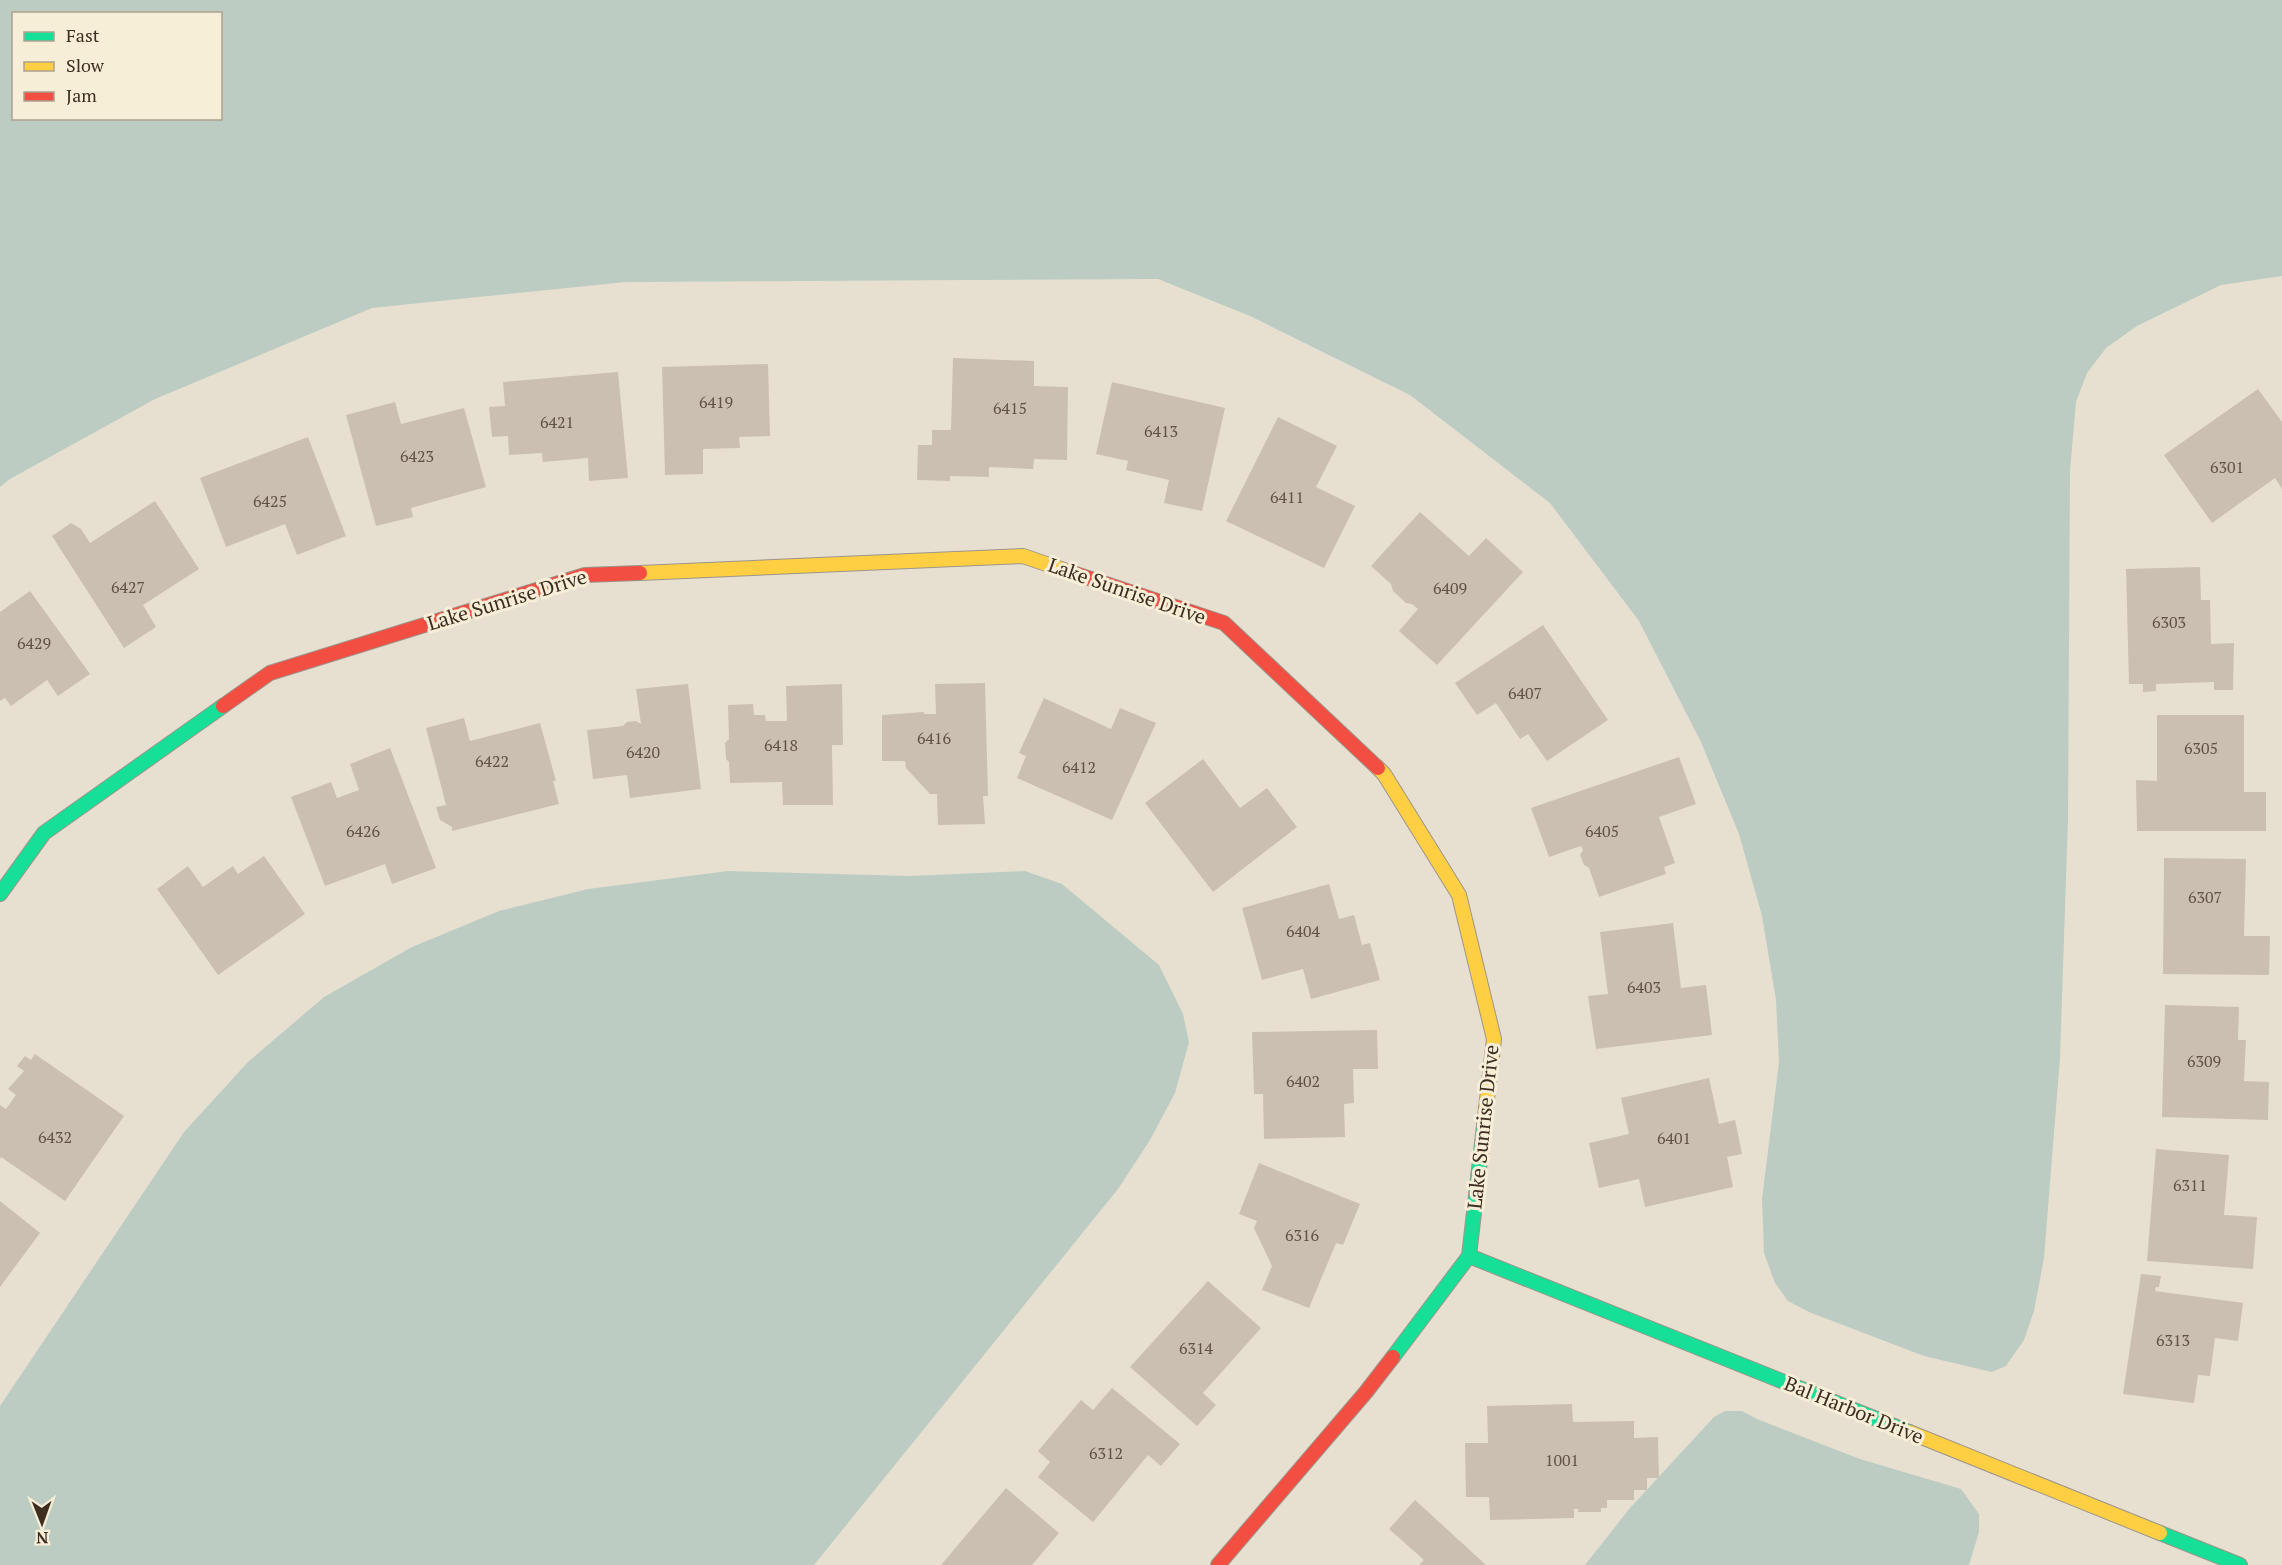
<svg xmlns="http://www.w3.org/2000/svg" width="2282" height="1565" font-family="'PT Serif',serif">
	<rect width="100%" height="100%" fill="#e7e0d1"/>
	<g fill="#bcccc2" fill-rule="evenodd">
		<path d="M 0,0 L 2282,0 L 2282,276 L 2221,285 L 2137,326 L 2106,348 L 2087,373 L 2076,402 L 2070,471 L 2068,819 L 2060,1058 L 2044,1258 L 2034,1311 L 2024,1340 L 2006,1366 L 1992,1372 L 1924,1356 L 1809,1312 L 1788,1301 L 1775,1283 L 1764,1253 L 1762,1199 L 1779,1062 L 1776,1000 L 1762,916 L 1739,834 L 1701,742 L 1639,621 L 1550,503 L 1410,395 L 1250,316 L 1158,279 L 626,282 L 372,308 L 155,399 L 10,479 L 0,487 ZM 14,14 L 220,14 L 220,118 L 14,118 Z"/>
		<path d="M 728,871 L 911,876 L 1025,871 L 1062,884 L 1159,965 L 1183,1014 L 1189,1042 L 1175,1093 L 1150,1140 L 1118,1189 L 814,1565 L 0,1565 L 0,1406 L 184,1132 L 248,1062 L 324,997 L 412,947 L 499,911 L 588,889 Z"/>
		<path d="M 1725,1411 L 1742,1411 L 1757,1419 L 1860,1459 L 1961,1489 L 1979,1514 L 1979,1532 L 1969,1565 L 1585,1565 L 1630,1508 L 1714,1417 Z"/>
	</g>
	<g fill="#cbbfb2">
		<path d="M 953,358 L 1034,361 L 1034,386 L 1068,387 L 1067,460 L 1034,459 L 1033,469 L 989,467 L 989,477 L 950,476 L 950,481 L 917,480 L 918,445 L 932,445 L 932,430 L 951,430 Z"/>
		<path d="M 768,364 L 770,436 L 739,437 L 740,448 L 703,449 L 703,474 L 665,475 L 662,367 Z"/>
		<path d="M 618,372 L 628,478 L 589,481 L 588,458 L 543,462 L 542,453 L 509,455 L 508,436 L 492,437 L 489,407 L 505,406 L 503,382 Z"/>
		<path d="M 1112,382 L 1225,408 L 1202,511 L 1164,503 L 1169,480 L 1126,470 L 1128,461 L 1096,454 Z"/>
		<path d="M 2258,389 L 2282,422 L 2282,489 L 2275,478 L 2212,523 L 2164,455 Z"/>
		<path d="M 395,402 L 401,424 L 464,408 L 486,487 L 411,508 L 413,517 L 376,526 L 346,415 Z"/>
		<path d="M 1278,417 L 1337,446 L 1316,487 L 1355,506 L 1324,568 L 1226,521 Z"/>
		<path d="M 308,437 L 346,536 L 297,555 L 285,524 L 226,547 L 200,478 Z"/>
		<path d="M 155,501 L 199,569 L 143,605 L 156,627 L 124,648 L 52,536 L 71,523 L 81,529 L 90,543 Z"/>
		<path d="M 1420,512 L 1469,556 L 1486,538 L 1523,572 L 1437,665 L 1399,631 L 1418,609 L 1412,604 L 1406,603 L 1393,591 L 1391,584 L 1371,566 Z"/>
		<path d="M 2200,567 L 2201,600 L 2210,600 L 2211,644 L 2234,643 L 2233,690 L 2214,690 L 2214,682 L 2156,684 L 2156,691 L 2143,692 L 2143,684 L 2129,684 L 2126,569 Z"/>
		<path d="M 30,591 L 90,674 L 58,696 L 47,680 L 11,706 L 5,698 L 0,701 L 0,612 Z"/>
		<path d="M 1543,625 L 1608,720 L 1547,761 L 1528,734 L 1520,739 L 1496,703 L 1477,715 L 1455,683 Z"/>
		<path d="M 985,683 L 988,796 L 983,796 L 985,824 L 938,825 L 937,794 L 930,794 L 906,768 L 905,761 L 882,761 L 882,715 L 924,712 L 924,714 L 936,714 L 935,684 Z"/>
		<path d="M 688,684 L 701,789 L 630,798 L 627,775 L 593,779 L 587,730 L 623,726 L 627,722 L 636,721 L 641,724 L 636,689 Z"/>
		<path d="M 842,684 L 843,745 L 832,745 L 833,805 L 783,805 L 782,782 L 730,783 L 729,762 L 726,759 L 725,743 L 729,739 L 728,705 L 753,704 L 754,715 L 765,715 L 766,721 L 787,721 L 786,686 Z"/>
		<path d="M 1044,698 L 1111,729 L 1120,708 L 1156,723 L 1112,820 L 1017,778 L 1026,756 L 1019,753 Z"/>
		<path d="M 2157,715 L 2244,715 L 2244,792 L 2266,792 L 2266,831 L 2137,831 L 2136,780 L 2157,781 Z"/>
		<path d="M 464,718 L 470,741 L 540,723 L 556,781 L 553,781 L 559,804 L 452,831 L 452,827 L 440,820 L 436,807 L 446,805 L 426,728 Z"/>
		<path d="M 390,748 L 436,868 L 392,884 L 385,864 L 325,886 L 291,797 L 331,782 L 337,798 L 359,790 L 350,764 Z"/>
		<path d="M 1679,757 L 1696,804 L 1659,817 L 1675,863 L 1664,867 L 1666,874 L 1599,897 L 1589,868 L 1584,865 L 1580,855 L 1583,850 L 1581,846 L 1549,857 L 1531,808 Z"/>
		<path d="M 1203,759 L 1240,808 L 1267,788 L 1297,827 L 1213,892 L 1145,803 Z"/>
		<path d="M 264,856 L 305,914 L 218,975 L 157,889 L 188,866 L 203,887 L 233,866 L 238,874 Z"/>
		<path d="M 2164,858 L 2246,859 L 2244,936 L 2270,936 L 2269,975 L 2163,974 Z"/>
		<path d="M 1329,884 L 1339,919 L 1354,915 L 1362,945 L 1370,943 L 1380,980 L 1311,999 L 1303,969 L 1262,980 L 1242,908 Z"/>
		<path d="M 1673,923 L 1681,988 L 1706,985 L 1712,1035 L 1596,1049 L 1588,996 L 1608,994 L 1600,932 Z"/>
		<path d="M 2165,1005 L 2239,1007 L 2238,1040 L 2246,1040 L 2244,1081 L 2269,1082 L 2268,1120 L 2162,1117 Z"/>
		<path d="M 1377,1030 L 1378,1069 L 1353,1069 L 1354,1103 L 1344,1104 L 1345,1137 L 1264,1139 L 1263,1094 L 1254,1094 L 1252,1032 Z"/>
		<path d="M 35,1054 L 124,1116 L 65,1201 L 1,1157 L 0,1159 L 0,1105 L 6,1109 L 16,1095 L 8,1089 L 24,1071 L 17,1066 L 25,1056 L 31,1060 Z"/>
		<path d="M 1709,1078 L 1719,1124 L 1735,1120 L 1742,1154 L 1727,1157 L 1733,1187 L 1645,1207 L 1639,1179 L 1599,1188 L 1589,1143 L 1629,1134 L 1621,1098 Z"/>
		<path d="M 2156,1149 L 2229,1155 L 2224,1215 L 2257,1217 L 2253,1269 L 2147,1261 Z"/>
		<path d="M 1259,1163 L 1360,1204 L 1343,1245 L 1336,1243 L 1309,1308 L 1262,1290 L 1272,1266 L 1254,1228 L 1257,1221 L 1239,1214 Z"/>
		<path d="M 0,1201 L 40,1233 L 0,1287 Z"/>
		<path d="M 2141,1274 L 2161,1276 L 2159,1287 L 2156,1287 L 2155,1291 L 2243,1303 L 2238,1341 L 2215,1338 L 2210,1376 L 2198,1375 L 2194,1403 L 2123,1394 Z"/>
		<path d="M 1208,1281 L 1261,1328 L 1203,1393 L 1216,1405 L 1197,1426 L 1130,1367 Z"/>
		<path d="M 1112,1388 L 1180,1444 L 1161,1466 L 1148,1455 L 1093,1522 L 1038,1477 L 1050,1462 L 1038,1451 L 1081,1400 L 1093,1410 Z"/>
		<path d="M 1572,1404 L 1573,1422 L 1634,1421 L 1634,1438 L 1658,1437 L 1659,1478 L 1647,1478 L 1647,1490 L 1634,1490 L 1634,1500 L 1607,1500 L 1607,1508 L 1601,1508 L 1601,1512 L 1578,1512 L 1578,1509 L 1574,1509 L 1574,1518 L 1490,1520 L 1489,1497 L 1466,1497 L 1465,1443 L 1488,1443 L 1487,1406 Z"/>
		<path d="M 1006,1488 L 1059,1533 L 1032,1565 L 941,1565 Z"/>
		<path d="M 1415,1500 L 1486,1565 L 1419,1565 L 1424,1560 L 1389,1529 Z"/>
	</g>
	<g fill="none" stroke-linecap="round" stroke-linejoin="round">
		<g stroke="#9c958a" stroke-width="16">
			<g id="fast">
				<path d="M 0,894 L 44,833 L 223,706"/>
				<path d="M 1469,1256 L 1909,1432"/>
				<path d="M 1393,1357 L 1469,1256 L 1485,1117"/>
				<path d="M 2160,1533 L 2240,1565"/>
			</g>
		</g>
		<g stroke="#9c958a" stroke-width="16">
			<g id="slow">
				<path d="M 640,573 L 1023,556 L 1067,571"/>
				<path d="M 1378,768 L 1384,774 L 1459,895 L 1494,1039 L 1485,1117"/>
				<path d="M 1909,1432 L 2160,1533"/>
			</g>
		</g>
		<g stroke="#9c958a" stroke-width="16">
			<g id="jam">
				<path d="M 1067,571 L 1224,623 L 1378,768"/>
				<path d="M 223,706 L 270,673 L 585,575 L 640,573"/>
				<path d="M 1218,1565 L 1366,1392 L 1393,1357"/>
			</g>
		</g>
		<use href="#fast" stroke="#16e098" stroke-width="14"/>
		<use href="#slow" stroke="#ffcf43" stroke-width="14"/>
		<use href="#jam" stroke="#f24e42" stroke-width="14"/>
	</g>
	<g text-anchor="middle" stroke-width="6" stroke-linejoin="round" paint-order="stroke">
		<g font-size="16" fill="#605244">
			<text x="716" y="408">6419</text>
			<text x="1010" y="414">6415</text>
			<text x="557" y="428">6421</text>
			<text x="1161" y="437">6413</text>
			<text x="417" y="462">6423</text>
			<text x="2227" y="473">6301</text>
			<text x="1287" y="503">6411</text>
			<text x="270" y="507">6425</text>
			<text x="128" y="593">6427</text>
			<text x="1450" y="594">6409</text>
			<text x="2169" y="628">6303</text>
			<text x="34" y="649">6429</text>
			<text x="1525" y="699">6407</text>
			<text x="934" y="744">6416</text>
			<text x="781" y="751">6418</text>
			<text x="2201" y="754">6305</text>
			<text x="643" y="758">6420</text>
			<text x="492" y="767">6422</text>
			<text x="1079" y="773">6412</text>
			<text x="363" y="837">6426</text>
			<text x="1602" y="837">6405</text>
			<text x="2205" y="903">6307</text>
			<text x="1303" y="937">6404</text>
			<text x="1644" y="993">6403</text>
			<text x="2204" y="1067">6309</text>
			<text x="1303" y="1087">6402</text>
			<text x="55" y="1143">6432</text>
			<text x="1674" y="1144">6401</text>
			<text x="2190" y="1191">6311</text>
			<text x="1302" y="1241">6316</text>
			<text x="2173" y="1346">6313</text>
			<text x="1196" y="1354">6314</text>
			<text x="1106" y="1459">6312</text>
			<text x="1562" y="1466">1001</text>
		</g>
		<g font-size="20" fill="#3d2e20" stroke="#f7eed8">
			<text transform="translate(1127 591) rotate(19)" y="7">Lake Sunrise Drive</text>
			<text transform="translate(507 600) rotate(-17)" y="7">Lake Sunrise Drive</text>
			<text transform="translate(1483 1127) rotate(-84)" y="7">Lake Sunrise Drive</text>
			<text transform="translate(1854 1410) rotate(22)" y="7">Bal Harbor Drive</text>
		</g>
	</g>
	<rect x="12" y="12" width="210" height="108" fill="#f7eed8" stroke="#ada18e" stroke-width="1.5"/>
	<rect x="24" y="32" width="30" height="9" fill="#16e098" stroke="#ada18e" stroke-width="1.5"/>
	<text x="66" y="42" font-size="18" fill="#3d2e20">Fast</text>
	<rect x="24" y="62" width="30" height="9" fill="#ffcf43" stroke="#ada18e" stroke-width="1.5"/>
	<text x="66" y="72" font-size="18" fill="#3d2e20">Slow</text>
	<rect x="24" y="92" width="30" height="9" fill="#f24e42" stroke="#ada18e" stroke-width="1.5"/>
	<text x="66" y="102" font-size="18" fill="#3d2e20">Jam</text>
	<g transform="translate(42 1523) rotate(179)" stroke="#f7eed8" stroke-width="4.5" paint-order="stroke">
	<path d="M0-4.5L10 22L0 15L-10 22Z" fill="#3d2e20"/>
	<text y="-9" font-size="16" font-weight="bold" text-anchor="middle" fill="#3d2e20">N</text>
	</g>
</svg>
